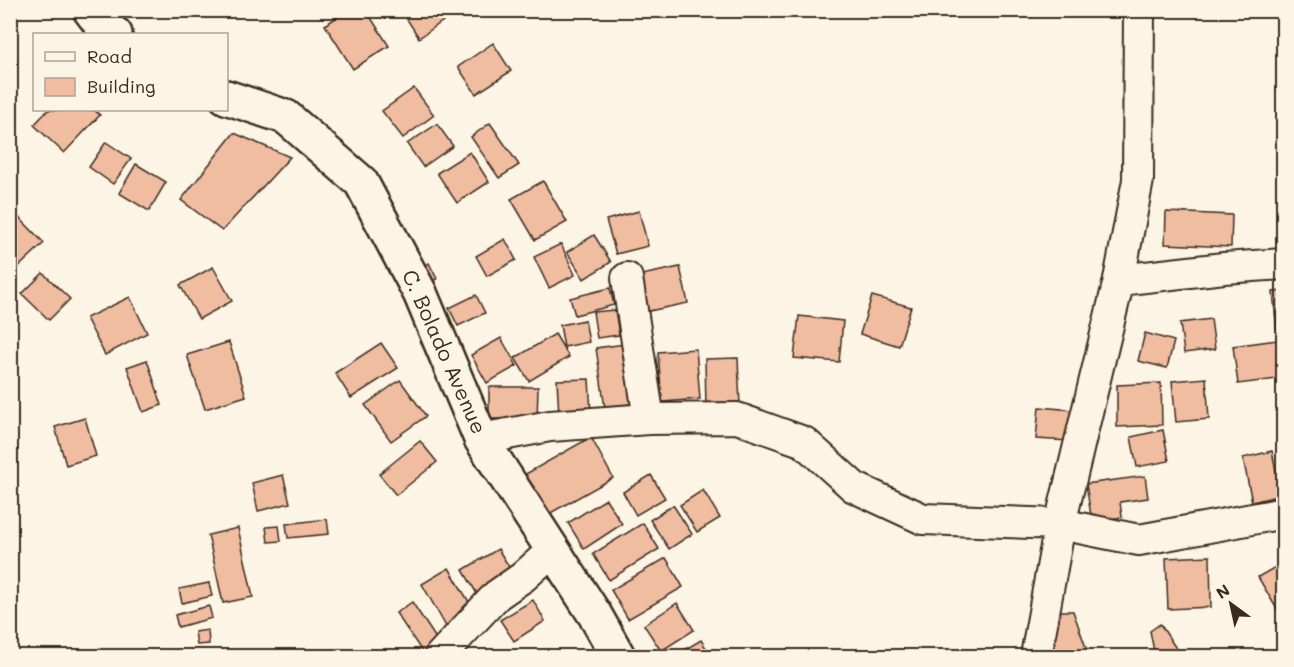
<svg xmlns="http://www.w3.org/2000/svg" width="1294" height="667" font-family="Mali,sans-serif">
	<rect width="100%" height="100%" fill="#fcf5e5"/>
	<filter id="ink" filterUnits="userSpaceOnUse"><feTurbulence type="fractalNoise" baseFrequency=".0167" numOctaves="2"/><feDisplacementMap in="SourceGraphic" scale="12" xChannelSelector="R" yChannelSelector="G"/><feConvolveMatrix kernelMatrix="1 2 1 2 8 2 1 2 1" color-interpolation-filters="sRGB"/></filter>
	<g filter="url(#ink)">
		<g fill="#f0bda1" stroke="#3b2a1e" stroke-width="1.5">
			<path d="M 348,10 L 366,10 L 389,46 L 353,69 L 325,25 Z"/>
			<path d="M 401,10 L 436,10 L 443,21 L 419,38 Z"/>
			<path d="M 493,43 L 511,71 L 476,94 L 458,67 Z"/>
			<path d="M 414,88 L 434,115 L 403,138 L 382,111 Z"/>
			<path d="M 48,110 L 94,110 L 100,115 L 64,153 L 34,125 Z"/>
			<path d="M 490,123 L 519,165 L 499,178 L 471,137 Z"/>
			<path d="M 437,124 L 453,146 L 423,167 L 407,144 Z"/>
			<path d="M 234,133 L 290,157 L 222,231 L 181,200 Z"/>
			<path d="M 106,142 L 131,159 L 113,184 L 89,167 Z"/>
			<path d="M 470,152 L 489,182 L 457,203 L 437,173 Z"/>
			<path d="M 136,164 L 166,182 L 149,211 L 119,193 Z"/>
			<path d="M 543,181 L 567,222 L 535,240 L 511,199 Z"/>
			<path d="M 10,208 L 44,243 L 10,275 Z"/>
			<path d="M 639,211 L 648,246 L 616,254 L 606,220 Z"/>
			<path d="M 1166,212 L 1232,215 L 1231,247 L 1165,244 Z"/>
			<path d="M 594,235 L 611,262 L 584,279 L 567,252 Z"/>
			<path d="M 505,239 L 516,260 L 487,276 L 476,256 Z"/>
			<path d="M 561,244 L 575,275 L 549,288 L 534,257 Z"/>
			<path d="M 429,263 L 437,279 L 412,290 L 405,274 Z"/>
			<path d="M 213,267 L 232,301 L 199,319 L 180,285 Z"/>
			<path d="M 680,267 L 688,303 L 644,312 L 637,276 Z"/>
			<path d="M 43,273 L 70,299 L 49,320 L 22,294 Z"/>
			<path d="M 610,288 L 614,305 L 575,315 L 570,298 Z"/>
			<path d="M 1284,291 L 1284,330 L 1277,331 L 1273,292 Z"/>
			<path d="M 476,295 L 485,313 L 458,326 L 449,308 Z"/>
			<path d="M 872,296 L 911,307 L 899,346 L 860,334 Z"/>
			<path d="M 130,297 L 147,333 L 105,355 L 86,318 Z"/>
			<path d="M 615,310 L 619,335 L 597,338 L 593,312 Z"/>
			<path d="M 799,316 L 843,321 L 839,362 L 794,358 Z"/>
			<path d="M 1211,319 L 1215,349 L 1184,353 L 1180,323 Z"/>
			<path d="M 585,320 L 589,342 L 564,347 L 560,325 Z"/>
			<path d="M 1145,333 L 1174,341 L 1167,368 L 1138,361 Z"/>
			<path d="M 555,334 L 569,357 L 529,381 L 515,358 Z"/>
			<path d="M 501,338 L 517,366 L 487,383 L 471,355 Z"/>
			<path d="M 1284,339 L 1284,378 L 1238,384 L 1233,346 Z"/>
			<path d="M 229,342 L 246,396 L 205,409 L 187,355 Z"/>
			<path d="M 381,343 L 398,368 L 351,398 L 335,373 Z"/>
			<path d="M 632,343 L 642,402 L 605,408 L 596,348 Z"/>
			<path d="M 696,349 L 700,399 L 662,402 L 658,352 Z"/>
			<path d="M 738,358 L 740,407 L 706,408 L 705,359 Z"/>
			<path d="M 147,360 L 162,405 L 143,412 L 127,367 Z"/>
			<path d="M 1206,378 L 1209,419 L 1176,422 L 1172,381 Z"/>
			<path d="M 589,379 L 591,413 L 559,415 L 557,380 Z"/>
			<path d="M 400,380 L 426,416 L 391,441 L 365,405 Z"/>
			<path d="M 1161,383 L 1162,425 L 1117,427 L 1117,385 Z"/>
			<path d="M 489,387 L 538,387 L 537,419 L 489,419 Z"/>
			<path d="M 1039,407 L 1073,410 L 1070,441 L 1036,439 Z"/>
			<path d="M 85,418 L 96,456 L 66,465 L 55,427 Z"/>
			<path d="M 1163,430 L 1169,461 L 1137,467 L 1131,437 Z"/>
			<path d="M 591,437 L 613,478 L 547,515 L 524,475 Z"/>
			<path d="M 420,441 L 437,462 L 396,495 L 379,474 Z"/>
			<path d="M 1272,451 L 1281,495 L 1252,502 L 1243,458 Z"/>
			<path d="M 283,475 L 290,503 L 258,511 L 252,483 Z"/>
			<path d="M 651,475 L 665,498 L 636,515 L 623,492 Z"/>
			<path d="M 1145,476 L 1148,498 L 1120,502 L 1122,517 L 1092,522 L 1086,484 Z"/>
			<path d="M 703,490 L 720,518 L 697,532 L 680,505 Z"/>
			<path d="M 606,499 L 622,524 L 584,549 L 568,523 Z"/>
			<path d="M 673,505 L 692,534 L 669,549 L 650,520 Z"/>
			<path d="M 327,519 L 329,534 L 288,538 L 286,524 Z"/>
			<path d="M 643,523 L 659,549 L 609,580 L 593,554 Z"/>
			<path d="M 279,526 L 281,541 L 268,542 L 266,527 Z"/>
			<path d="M 238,528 L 253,597 L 223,603 L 208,535 Z"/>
			<path d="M 498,549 L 516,578 L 480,599 L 463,570 Z"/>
			<path d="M 1210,556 L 1211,607 L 1168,609 L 1166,558 Z"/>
			<path d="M 666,558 L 683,587 L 628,619 L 611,590 Z"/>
			<path d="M 1284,562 L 1284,608 L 1278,611 L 1258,577 Z"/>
			<path d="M 449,568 L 476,614 L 448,630 L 422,584 Z"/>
			<path d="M 209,583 L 212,596 L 182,603 L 179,589 Z"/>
			<path d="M 533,600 L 545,621 L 514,641 L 500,620 Z"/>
			<path d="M 412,602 L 443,649 L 432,656 L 425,656 L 396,613 Z"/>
			<path d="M 677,603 L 694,630 L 661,651 L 644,625 Z"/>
			<path d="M 209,606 L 212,618 L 178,627 L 175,615 Z"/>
			<path d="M 1054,611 L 1073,611 L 1089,656 L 1045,656 Z"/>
			<path d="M 1160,624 L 1181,656 L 1155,656 L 1150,631 Z"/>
			<path d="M 208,630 L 209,644 L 197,645 L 195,632 Z"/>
			<path d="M 701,640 L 711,656 L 674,656 Z"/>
		</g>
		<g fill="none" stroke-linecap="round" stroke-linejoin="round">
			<g stroke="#3b2a1e" stroke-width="34">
				<g id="minor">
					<path d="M 627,278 L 649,419"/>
					<path d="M 1119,280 L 1224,268 L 1284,264"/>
					<path d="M 481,439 L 550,426 L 649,419 L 737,418 L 804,442 L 854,487 L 923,519 L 1060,524 L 1139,540 L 1284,513"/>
					<path d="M 440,656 L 497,595 L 523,577 L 553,550"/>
					<path d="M 1036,656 L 1060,524 L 1119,280 L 1138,180 L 1139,10"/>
				</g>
			</g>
			<g stroke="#3b2a1e" stroke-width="38">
				<g id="tertiary">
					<path d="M 90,10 L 103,27 L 115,34"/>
					<path d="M 226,97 L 286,117 L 361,182 L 420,293 L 481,439 L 595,615 L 618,656"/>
				</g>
			</g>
			<use href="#minor" stroke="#fcf5e5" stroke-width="30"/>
			<use href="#tertiary" stroke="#fcf5e5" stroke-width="33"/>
		</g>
	</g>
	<g text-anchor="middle" stroke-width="4.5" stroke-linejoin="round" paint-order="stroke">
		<g font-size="21" fill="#3b2a1e" stroke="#fcf5e5">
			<text transform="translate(444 352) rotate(66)" y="7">C. Bolado Avenue</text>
		</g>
	</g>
	<rect width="1294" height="667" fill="none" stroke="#fcf5e5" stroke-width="36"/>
	<rect x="18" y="18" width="1258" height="631" fill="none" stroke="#3b2a1e" stroke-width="2" filter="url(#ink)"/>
	<rect x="33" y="33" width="195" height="78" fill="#fcf5e5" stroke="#afa495" stroke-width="1.5"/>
	<rect x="45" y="52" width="30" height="9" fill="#fcf5e5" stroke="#afa495" stroke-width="1.5"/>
	<text x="87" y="63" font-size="18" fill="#3b2a1e">Road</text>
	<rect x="45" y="78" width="30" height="18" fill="#f0bda1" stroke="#afa495" stroke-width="1.5"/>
	<text x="87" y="93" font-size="18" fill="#3b2a1e">Building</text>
	<g transform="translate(1231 604) rotate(327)" stroke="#fcf5e5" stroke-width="4.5" paint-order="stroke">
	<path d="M0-4.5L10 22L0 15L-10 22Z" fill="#3b2a1e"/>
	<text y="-9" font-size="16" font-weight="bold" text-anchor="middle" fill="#3b2a1e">N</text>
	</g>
</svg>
